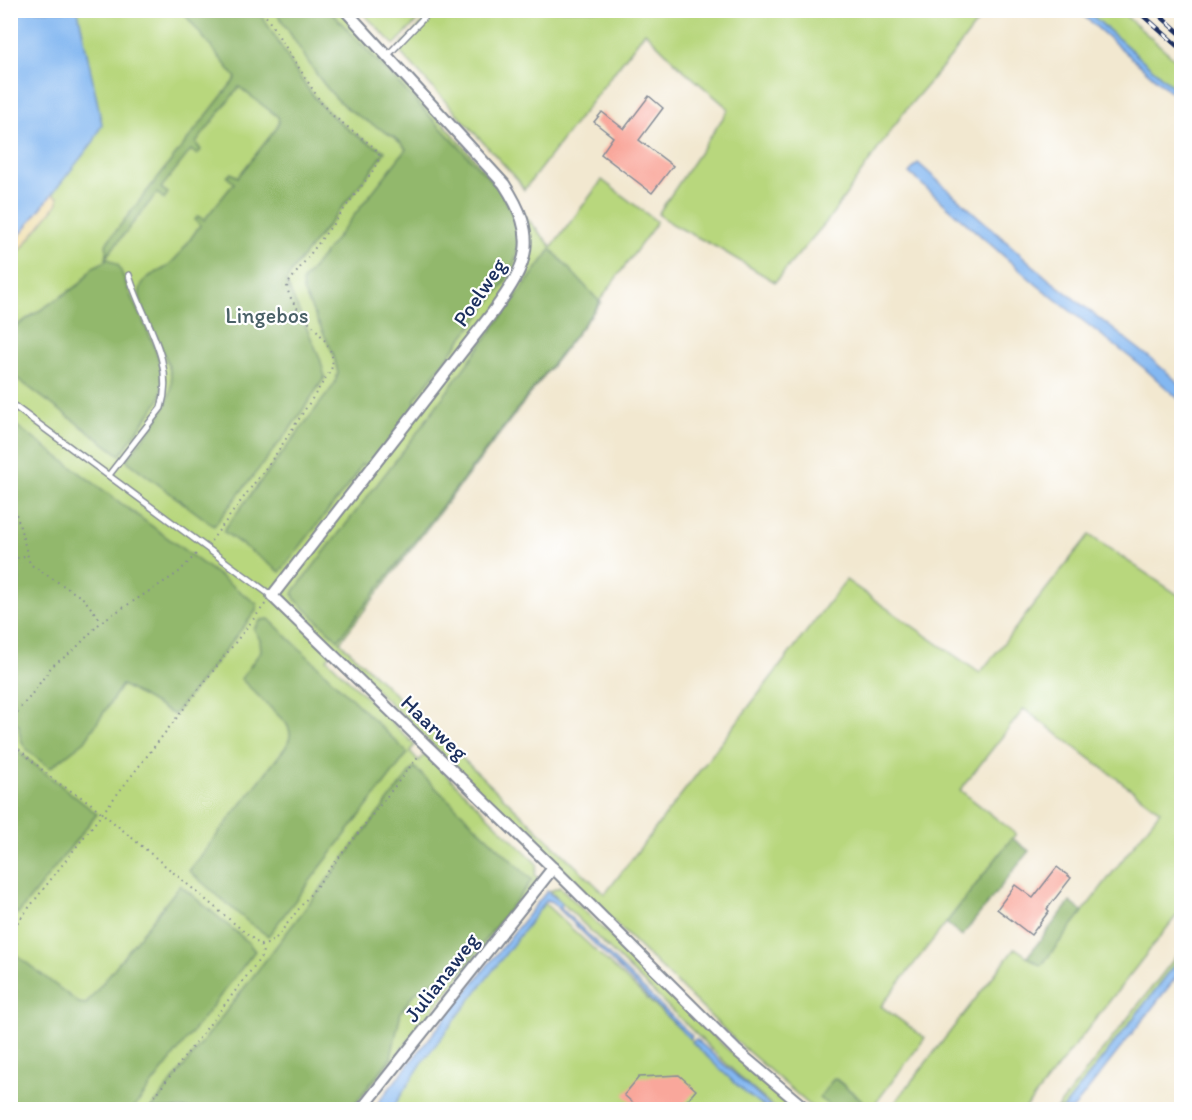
<svg xmlns="http://www.w3.org/2000/svg" width="1192" height="1120" font-family="Itim,sans-serif">
	<rect width="100%" height="100%" fill="#fff"/>
	<filter id="ink" filterUnits="userSpaceOnUse"><feTurbulence type="fractalNoise" baseFrequency=".0167" numOctaves="2"/><feDisplacementMap in="SourceGraphic" scale="12" xChannelSelector="R" yChannelSelector="G"/><feConvolveMatrix kernelMatrix="1 2 1 2 8 2 1 2 1" color-interpolation-filters="sRGB"/></filter>
	<filter id="wash" filterUnits="userSpaceOnUse"><feTurbulence type="fractalNoise" baseFrequency=".008" numOctaves="4" result="noise"/><feDisplacementMap in="SourceGraphic" scale="24" xChannelSelector="R" yChannelSelector="G"/><feGaussianBlur stdDeviation="1.35" result="paint"/><feColorMatrix in="noise" values="0 0 0 0 0 0 0 0 0 0 0 0 0 0 0 0 0 1.4 0 .05"/><feComposite in="paint" operator="in"/></filter>
	<g filter="url(#wash)">
		<rect width="100%" height="100%" fill="#f2e8d0"/>
		<g fill="#b8d77d" stroke="#6a836e" stroke-width="1.5">
			<path d="M 435,10 L 986,10 L 986,11 L 950,58 L 904,112 L 828,220 L 775,282 L 718,248 L 674,225 L 658,214 L 729,109 L 680,67 L 645,32 L 524,190 L 518,180 L 397,49 Z"/>
			<path d="M 10,11 L 345,11 L 552,247 L 602,180 L 656,221 L 655,225 L 600,300 L 601,302 L 340,642 L 605,894 L 846,580 L 980,673 L 1089,535 L 1181,597 L 1181,910 L 1025,1109 L 890,1109 L 1015,948 L 1041,966 L 1160,811 L 1024,709 L 960,790 L 1016,834 L 881,1006 L 925,1038 L 872,1108 L 835,1078 L 820,1098 L 834,1109 L 814,1109 L 735,1040 L 334,649 L 327,659 L 415,745 L 410,751 L 419,761 L 425,754 L 537,864 L 535,875 L 539,879 L 353,1109 L 11,1109 Z"/>
			<path d="M 361,11 L 427,11 L 394,45 Z"/>
			<path d="M 1087,11 L 1120,11 L 1181,64 L 1181,94 Z"/>
			<path d="M 560,887 L 725,1047 L 798,1109 L 776,1109 L 747,1084 L 550,891 Z"/>
			<path d="M 542,901 L 767,1110 L 377,1110 Z"/>
			<path d="M 1181,950 L 1181,957 L 1063,1109 L 1056,1110 Z"/>
		</g>
		<g fill="#92b86c" stroke="#567465" stroke-width="1.5">
			<path d="M 182,11 L 257,11 C 273,30 284,52 297,73 C 319,108 347,134 385,151 L 378,162 L 294,268 L 286,282 L 320,358 L 325,377 L 290,429 L 214,526 L 126,460 C 142,439 176,404 171,377 C 169,360 158,342 151,326 C 147,316 138,302 140,291 C 142,276 154,275 165,268 C 179,258 190,239 200,225 L 195,220 L 198,216 L 204,220 L 234,183 L 227,177 L 231,173 L 238,177 L 275,130 L 279,122 L 278,117 L 239,87 L 196,143 L 201,150 L 197,155 L 191,150 L 161,188 L 168,193 L 164,199 L 157,193 L 106,257 L 118,265 C 124,276 127,288 132,299 C 145,327 172,371 159,401 L 120,455 L 11,374 L 10,330 L 80,284 L 93,267 L 106,261 C 106,256 108,250 106,245 L 108,241 L 236,78 Z"/>
			<path d="M 275,11 L 330,11 L 499,189 C 522,226 526,251 501,288 L 415,399 L 415,406 L 371,464 L 361,465 L 354,478 L 280,572 L 223,531 L 334,385 L 338,373 L 333,353 L 303,291 L 302,282 L 406,149 C 391,130 361,122 342,104 C 314,78 297,41 275,11 Z"/>
			<path d="M 551,249 L 599,301 L 599,304 L 338,640 L 295,599 L 293,594 L 295,590 L 416,434 Z"/>
			<path d="M 10,421 L 257,604 L 256,611 L 174,715 L 122,685 L 85,741 L 50,768 C 32,754 19,750 19,725 L 11,722 L 11,607 L 16,598 L 17,558 L 10,538 Z"/>
			<path d="M 269,619 L 408,753 L 268,936 L 248,922 L 189,871 L 285,748 C 291,738 292,733 286,723 L 241,679 L 261,651 L 260,640 L 254,629 L 261,620 Z"/>
			<path d="M 10,745 L 97,814 L 18,914 L 10,908 Z"/>
			<path d="M 414,767 L 532,880 L 526,888 L 459,973 L 425,985 L 412,996 L 401,1012 L 391,1058 L 350,1109 L 151,1109 Z"/>
			<path d="M 1012,838 L 1029,851 L 962,936 L 946,923 Z"/>
			<path d="M 180,885 L 248,942 L 255,951 L 133,1109 L 11,1109 L 11,951 L 79,1003 L 86,1004 Z"/>
			<path d="M 1070,902 L 1083,912 L 1041,966 L 1027,957 Z"/>
			<path d="M 834,1078 L 872,1108 L 871,1109 L 834,1109 L 819,1098 Z"/>
		</g>
		<path fill="#eeda9e" stroke="#84847e" stroke-width="1.5" d="M 52,194 L 58,197 L 58,203 L 11,262 L 11,246 Z"/>
		<g fill="#84b8f1" stroke="#5074a8" stroke-width="1.5">
			<path d="M 11,10 L 78,11 L 102,124 L 94,141 L 11,246 Z"/>
			<path d="M 1078,11 L 1087,11 L 1181,94 L 1181,101 Z"/>
			<path d="M 918,163 L 1046,277 L 1149,357 L 1181,385 L 1181,401 L 1144,368 L 1037,285 L 909,173 Z"/>
			<path d="M 10,538 C 18,560 24,586 11,607 Z"/>
			<path d="M 547,891 L 562,903 L 561,908 L 692,1036 L 690,1039 L 552,902 L 547,900 L 424,1060 L 394,1106 L 390,1109 L 373,1109 Z"/>
			<path d="M 1181,957 L 1181,971 L 1073,1109 L 1063,1109 Z"/>
			<path d="M 696,1039 L 773,1109 C 758,1110 706,1055 692,1042 Z"/>
		</g>
		<g id="blocks">
			<g fill="#f9a79b">
				<path d="M 649,96 L 663,108 L 639,140 L 673,166 L 652,193 L 601,154 L 613,137 L 594,122 L 602,112 L 624,129 Z"/>
				<path d="M 1057,867 L 1071,878 L 1047,909 L 1049,911 L 1031,935 L 997,909 L 1015,885 L 1033,898 Z"/>
				<path d="M 679,1075 L 696,1090 L 679,1110 L 641,1110 L 624,1095 L 639,1077 Z"/>
			</g>
		</g>
	</g>
	<g filter="url(#ink)">
		<use href="#blocks" fill-opacity="0" stroke="#868c97" stroke-width="1.5"/>
		<g fill="none" stroke-linecap="round" stroke-linejoin="round">
			<g stroke="#868c97" stroke-width="8">
				<g id="lane">
					<path d="M 387,56 L 431,10"/>
					<path d="M 10,403 L 272,596"/>
					<path d="M 109,475 L 161,408 C 176,360 142,320 129,275"/>
				</g>
			</g>
			<g stroke="#868c97" stroke-width="14">
				<g id="street">
					<path d="M 345,10 L 504,184 C 539,238 529,263 493,312 L 272,596 L 553,868 L 736,1050 L 807,1110"/>
					<path d="M 361,1110 L 553,868"/>
				</g>
			</g>
			<g stroke="#868c97" stroke-width="2" stroke-dasharray="1.5 4.5" stroke-linecap="butt">
				<path d="M 10,504 L 17,516 L 30,564 L 84,599 L 101,621"/>
				<path d="M 211,541 L 274,457 L 331,370 C 342,339 289,315 287,285 L 372,172 L 378,161 L 379,155 L 375,148 L 332,115 L 322,104 L 262,10"/>
				<path d="M 17,558 L 28,555"/>
				<path d="M 10,713 L 20,708 L 29,698 L 52,666 L 73,651 L 102,621 L 178,573 L 198,552"/>
				<path d="M 10,741 L 55,781 L 89,802 L 260,945 L 263,950 L 262,956 L 144,1110"/>
				<path d="M 12,742 L 13,724 L 20,708"/>
				<path d="M 10,923 L 17,923"/>
				<path d="M 10,932 L 266,603"/>
				<path d="M 260,945 L 268,944 L 276,938 L 420,754"/>
			</g>
			<use href="#lane" stroke="#fff" stroke-width="5"/>
			<use href="#street" stroke="#fff" stroke-width="10"/>
			<g stroke="#1b2f5e" stroke-width="5">
				<g id="rail">
					<path d="M 1137,10 L 1182,50"/>
					<path d="M 1154,10 L 1182,35"/>
				</g>
			</g>
			<use href="#rail" stroke="#fff" stroke-width="3" stroke-dasharray="9" stroke-linecap="butt"/>
		</g>
	</g>
	<g text-anchor="middle" stroke-width="4.5" stroke-linejoin="round" paint-order="stroke">
		<g font-size="22" fill="#1b2f5e" stroke="#fff">
			<text transform="translate(479 292) rotate(-56)" y="8">Poelweg</text>
			<text transform="translate(435 727) rotate(44)" y="8">Haarweg</text>
			<text transform="translate(441 977) rotate(-52)" y="8">Julianaweg</text>
		</g>
		<g font-size="22" fill="#4a6167" stroke="#fff">
			<text x="267" y="323">Lingebos</text>
		</g>
	</g>
	<rect width="1192" height="1120" fill="none" stroke="#fff" stroke-width="36"/>
</svg>
